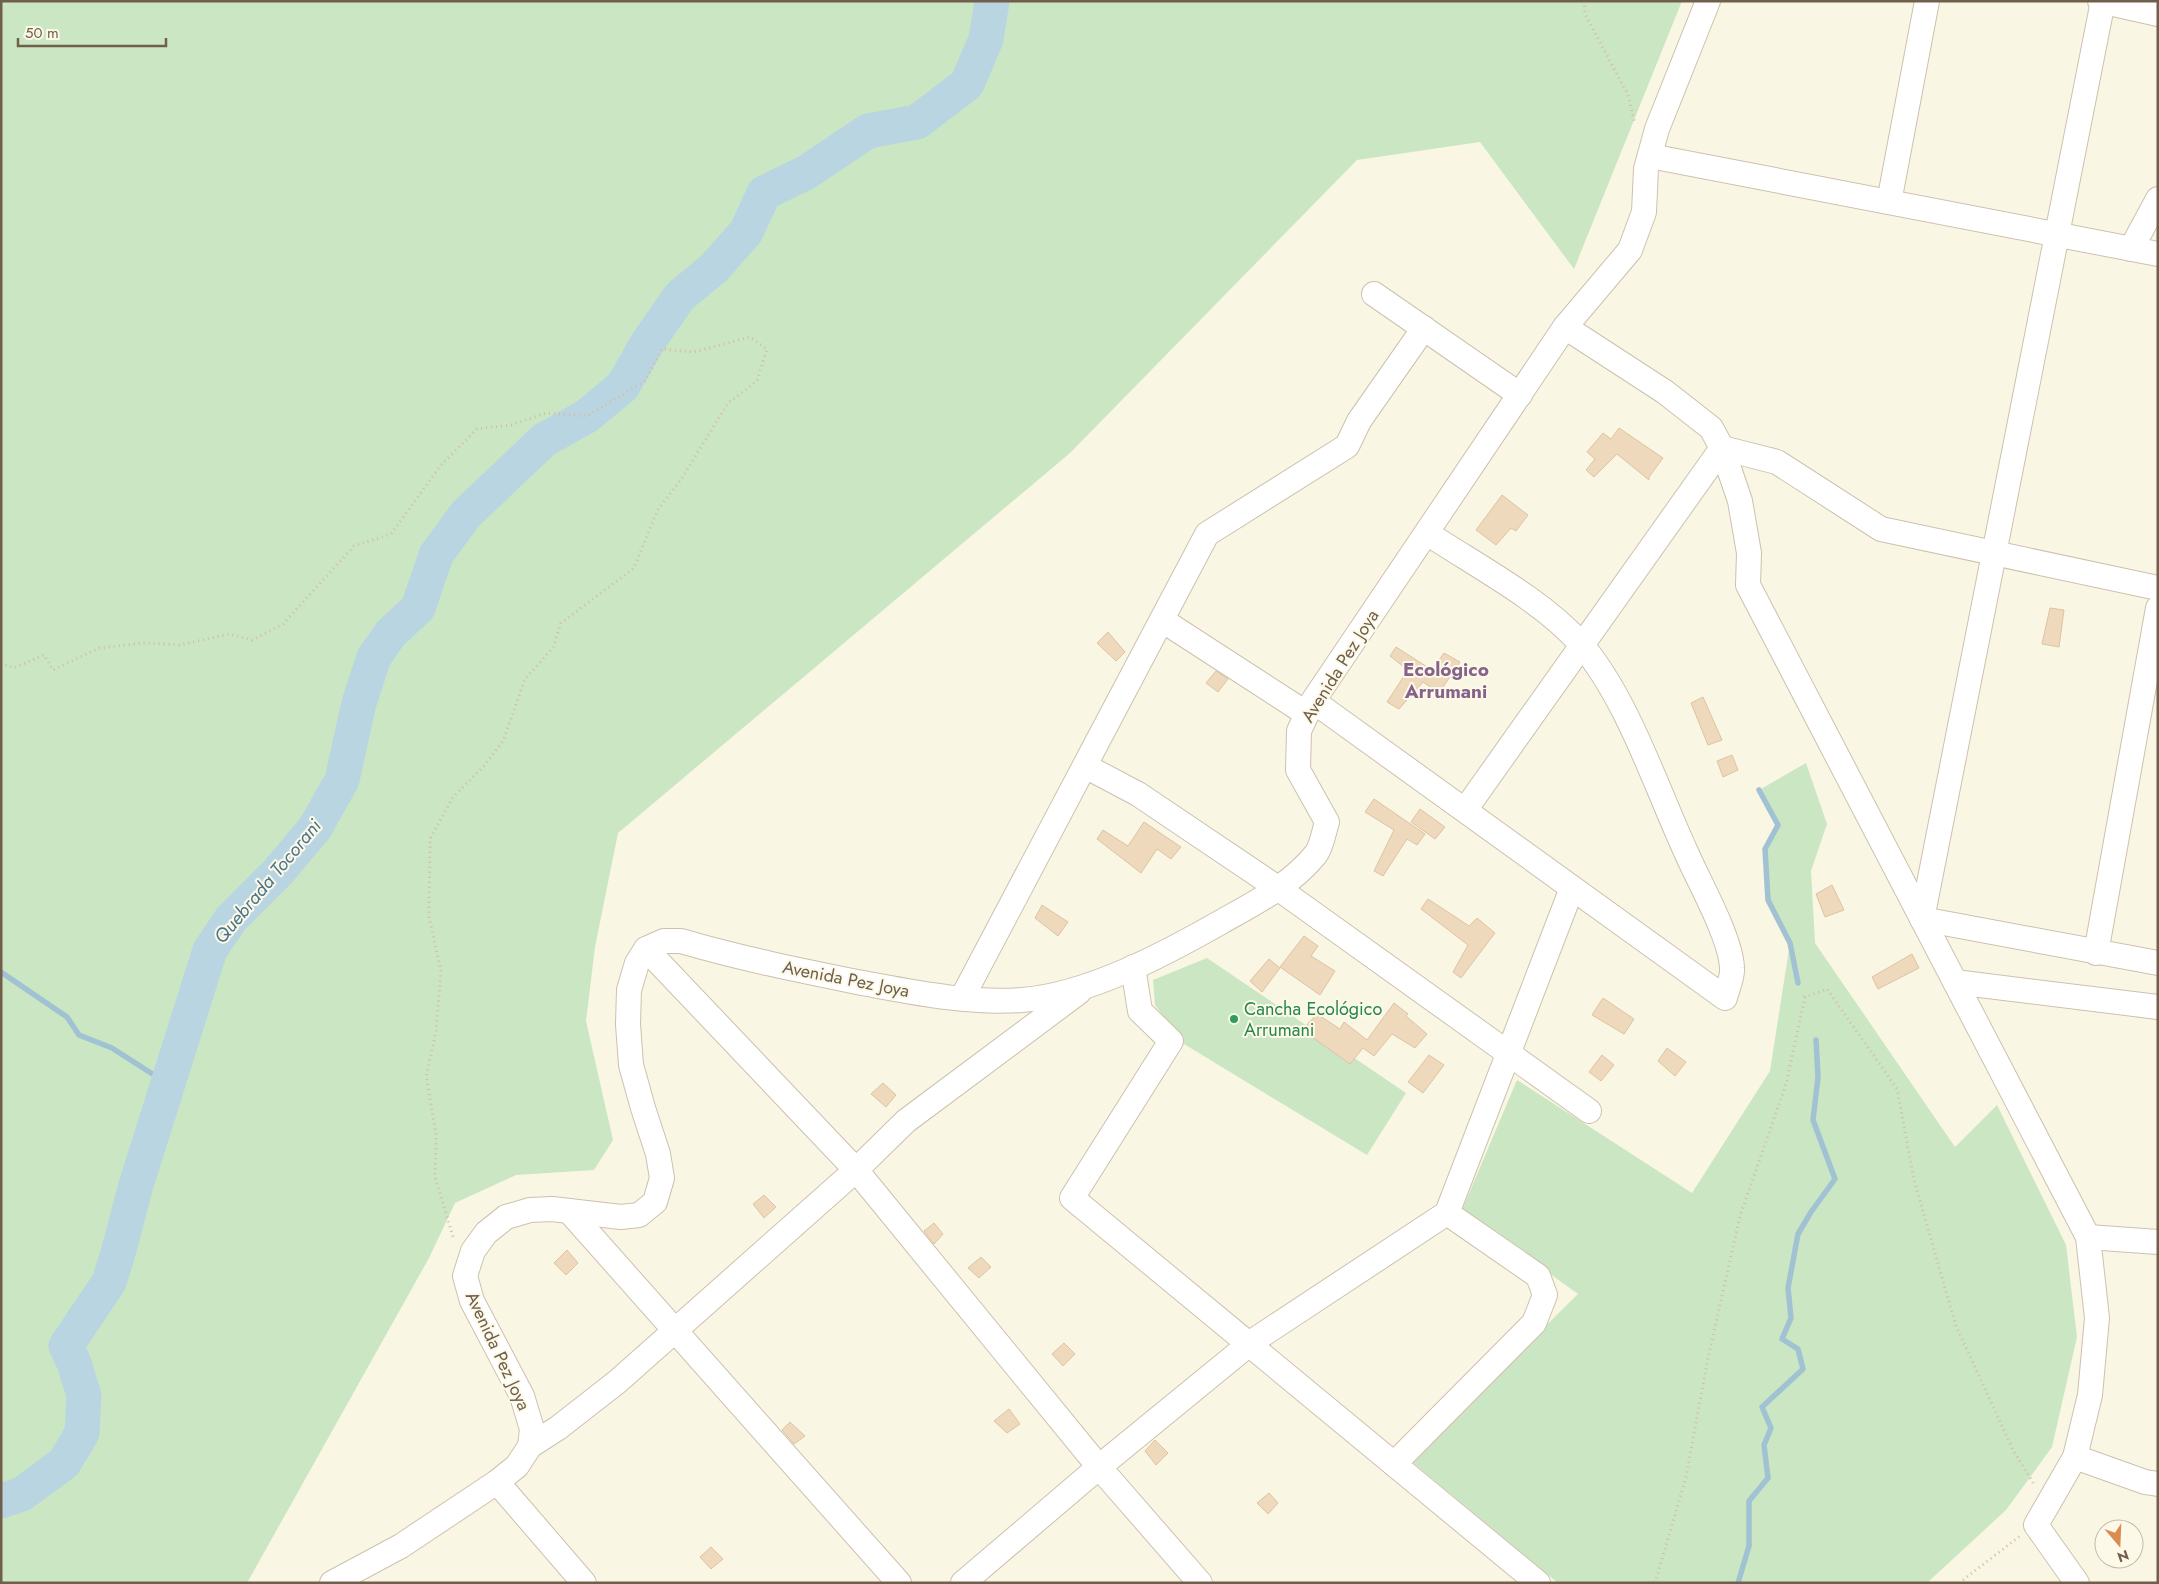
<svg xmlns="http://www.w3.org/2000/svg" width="2159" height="1584" font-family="Jost,sans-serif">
	<rect width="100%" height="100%" fill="#faf6e4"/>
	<g fill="#cbe6c3">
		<path d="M 1,1 L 1682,1 L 1574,269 L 1480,142 L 1357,160 L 1070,453 L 618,833 L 595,947 L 586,1021 L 613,1140 L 594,1170 L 516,1175 L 455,1203 L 429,1258 L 247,1583 L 1,1583 Z"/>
		<path d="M 1806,763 L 1827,824 L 1811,871 L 1815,943 L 1955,1147 L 1997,1105 L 2066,1245 L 2077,1337 L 2052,1447 L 2006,1510 L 1927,1583 L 1558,1583 L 1410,1460 L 1578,1294 L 1462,1210 L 1517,1080 L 1692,1193 L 1770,1071 L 1790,943 L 1768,900 L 1766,878 L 1765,849 L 1778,825 L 1759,790 Z"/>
		<path d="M 1207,958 L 1406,1093 L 1367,1155 L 1184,1044 L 1155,1005 L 1153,980 Z"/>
	</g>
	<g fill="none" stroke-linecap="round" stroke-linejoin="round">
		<g stroke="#a1c2d3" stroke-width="5.5">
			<path d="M 1759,790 L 1778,825 L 1765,849 L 1768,900 L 1790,943 L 1798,983"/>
			<path d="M 1,972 L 67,1017 L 79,1035 L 112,1048 L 168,1084"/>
			<path d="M 1738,1583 L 1749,1546 L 1749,1501 L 1768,1478 L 1764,1445 L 1771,1428 L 1762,1407 L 1803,1369 L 1798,1349 L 1782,1339 L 1791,1318 L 1788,1288 L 1798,1234 L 1811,1212 L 1835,1179 L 1813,1120 L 1818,1077 L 1816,1040"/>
		</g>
		<path stroke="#bad5e2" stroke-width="35" d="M 1,1501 L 22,1494 L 64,1463 L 82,1433 L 84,1396 L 74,1363 L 66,1346 L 109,1282 L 118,1253 L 136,1185 L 210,950 L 231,919 L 278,872 L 315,828 L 342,780 L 359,703 L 374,657 L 391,633 L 418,608 L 436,555 L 466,514 L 544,440 L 587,416 L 623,386 L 646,345 L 680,296 L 714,268 L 746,232 L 764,193 L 807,172 L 868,131 L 917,122 L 967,84 L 986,39 L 992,1"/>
	</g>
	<g fill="#eed9bd" stroke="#dfc39f">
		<path d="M 1619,428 L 1663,458 L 1649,477 L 1649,480 L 1617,454 L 1594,477 L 1586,470 L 1595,459 L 1587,452 L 1603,433 L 1611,439 Z"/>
		<path d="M 1502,495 L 1528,515 L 1516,531 L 1511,528 L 1496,545 L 1476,530 Z"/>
		<path d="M 2050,608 L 2064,610 L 2059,647 L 2042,644 Z"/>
		<path d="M 1108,632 L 1125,652 L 1116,661 L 1097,643 Z"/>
		<path d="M 1396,647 L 1432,670 L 1444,653 L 1460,662 L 1439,693 L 1423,682 L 1399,709 L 1387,702 L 1408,670 L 1390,656 Z"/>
		<path d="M 1216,671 L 1228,679 L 1218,692 L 1206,683 Z"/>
		<path d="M 1703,697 L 1722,740 L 1708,745 L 1691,703 Z"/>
		<path d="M 1732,755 L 1738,770 L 1723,777 L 1717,761 Z"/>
		<path d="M 1374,799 L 1425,834 L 1417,845 L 1407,839 L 1383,876 L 1374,871 L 1394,830 L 1365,812 Z"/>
		<path d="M 1420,809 L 1445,827 L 1435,839 L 1411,822 Z"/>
		<path d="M 1144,822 L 1181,847 L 1171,859 L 1157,849 L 1141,873 L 1097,839 L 1103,830 L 1128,846 Z"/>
		<path d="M 1832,885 L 1844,910 L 1825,917 L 1816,894 Z"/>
		<path d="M 1428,899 L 1469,926 L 1477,918 L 1495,933 L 1461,978 L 1453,972 L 1468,945 L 1421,909 Z"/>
		<path d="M 1042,905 L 1068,922 L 1058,936 L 1035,918 Z"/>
		<path d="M 1304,936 L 1318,946 L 1311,956 L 1335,971 L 1320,995 L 1280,967 Z"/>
		<path d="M 1912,954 L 1919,968 L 1878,989 L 1872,977 Z"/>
		<path d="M 1269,959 L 1280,968 L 1262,992 L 1250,981 Z"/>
		<path d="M 1603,998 L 1634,1019 L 1624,1034 L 1592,1015 Z"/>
		<path d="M 1394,1003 L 1408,1014 L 1406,1016 L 1427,1034 L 1415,1048 L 1392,1034 L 1374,1056 L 1363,1048 L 1350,1064 L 1302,1030 L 1317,1014 L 1340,1029 L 1344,1022 L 1367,1040 Z"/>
		<path d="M 1667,1048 L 1686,1062 L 1675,1076 L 1658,1061 Z"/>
		<path d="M 1429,1055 L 1444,1065 L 1423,1093 L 1408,1082 Z"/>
		<path d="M 1602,1055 L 1614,1065 L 1601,1081 L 1589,1072 Z"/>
		<path d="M 883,1083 L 896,1095 L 886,1107 L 871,1094 Z"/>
		<path d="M 764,1195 L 776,1207 L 764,1218 L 753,1204 Z"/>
		<path d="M 934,1223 L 943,1234 L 934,1244 L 924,1231 Z"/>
		<path d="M 567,1250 L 578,1263 L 566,1275 L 554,1263 Z"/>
		<path d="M 981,1257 L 991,1267 L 979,1278 L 968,1268 Z"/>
		<path d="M 1064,1343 L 1075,1354 L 1063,1366 L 1052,1354 Z"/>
		<path d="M 1009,1409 L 1020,1424 L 1007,1433 L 994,1421 Z"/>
		<path d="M 790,1422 L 805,1436 L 794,1444 L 782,1430 Z"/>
		<path d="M 1155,1440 L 1168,1453 L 1156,1465 L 1145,1451 Z"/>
		<path d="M 1269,1493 L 1278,1503 L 1268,1514 L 1257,1503 Z"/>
		<path d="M 711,1547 L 723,1559 L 711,1569 L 700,1557 Z"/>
	</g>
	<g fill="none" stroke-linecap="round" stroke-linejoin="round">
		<g stroke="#cdc1ae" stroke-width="26">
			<g id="minor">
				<path d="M 2100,1 L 2158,14"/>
				<path d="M 2103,1 L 1922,919 L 2158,963"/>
				<path d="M 1650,156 L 2158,254"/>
				<path d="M 1889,202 L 1927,1"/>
				<path d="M 2131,249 L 2158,199"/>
				<path d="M 1374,294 L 1520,395"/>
				<path d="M 1565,327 L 1665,392 L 1711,428 L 1722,448 L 1740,501 L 1749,553 L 1748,585 L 2088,1237 L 2097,1318 L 2090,1395 L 2075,1457 L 2036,1525 L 2077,1583"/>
				<path d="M 1722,448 L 1777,462 L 1881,529 L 2158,588"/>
				<path d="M 1162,620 L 1307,714"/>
				<path d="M 1313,701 L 1725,998 C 1727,989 1733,977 1732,968 C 1731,938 1699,882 1686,852 C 1656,787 1627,697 1580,643 C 1542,600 1475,565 1427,533"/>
				<path d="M 1085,766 L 1138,794 L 1279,889 L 1589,1111"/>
				<path d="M 1465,810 L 1722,448"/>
				<path d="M 646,949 L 856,1170 L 1099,1467 L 1200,1583"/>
				<path d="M 2096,953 L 2158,608"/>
				<path d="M 1133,967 L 1140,1011 L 1171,1041 L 1072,1198 L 1538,1583"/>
				<path d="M 1955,982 L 2158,1007"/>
				<path d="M 962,998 L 1207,534 L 1347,446 L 1359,421 L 1424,328"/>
				<path d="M 569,1211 L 899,1583"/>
				<path d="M 2088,1237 L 2158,1242"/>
				<path d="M 530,1446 L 558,1428 L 617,1382 L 856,1170 L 906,1121 L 1079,992"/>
				<path d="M 2075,1457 L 2145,1482 L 2158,1484"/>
				<path d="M 1394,1464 L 1534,1323 L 1545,1295 L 1538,1276 L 1447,1213"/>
				<path d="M 497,1482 L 584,1583"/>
				<path d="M 332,1583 L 401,1546 L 497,1482 L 517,1466 L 530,1446 L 532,1429 L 522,1396 L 472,1301 L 465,1276 L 473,1251 L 486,1233 L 506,1217 L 530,1210 L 552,1209 L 621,1217 L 639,1215 L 655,1202 L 662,1178 L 658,1154 L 643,1108 L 631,1065 L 628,1024 L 629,990 L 637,963 L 646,949 L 664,941 L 681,941 C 739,958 798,970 857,982 C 912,992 967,1004 1022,1000 C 1088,995 1165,954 1221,922 C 1255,903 1291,885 1316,854 C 1322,846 1324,831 1327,822 L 1298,770 L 1299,731 L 1313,701 L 1565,327 L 1630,250 L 1644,212 L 1646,169 L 1657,129 L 1708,1"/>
				<path d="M 963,1583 L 1099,1467 L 1253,1341 L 1447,1213 L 1572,888"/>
			</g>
		</g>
		<g stroke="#d2bda1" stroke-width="3" stroke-dasharray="1 4" stroke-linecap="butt">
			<path d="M 1584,1 L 1585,14 L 1628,95 L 1635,124"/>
			<path d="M 1,663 L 14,668 L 44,655 L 53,670 L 99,648 L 144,643 L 180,645 L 229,634 L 252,640 L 283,624 L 354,546 L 391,534 L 441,465 L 477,429 L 511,425 L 546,413 L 587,416 L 645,381 L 662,349 L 694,352 L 750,337 L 767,349 L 757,381 L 728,403 L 682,478 L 657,511 L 634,568 L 561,623 L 553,648 L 525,679 L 503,741 L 485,765 L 453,797 L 430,839 L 429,917 L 441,971 L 436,1032 L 426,1076 L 436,1134 L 435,1177 L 454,1240"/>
			<path d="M 1655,1583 L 1686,1477 L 1708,1358 L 1740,1216 L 1786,1084 L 1805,997 L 1827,989 L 1897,1089 L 1914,1180 L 1956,1326 L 2013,1450 L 2035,1486"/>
			<path d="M 1959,1583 L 2020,1536"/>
		</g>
		<use href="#minor" stroke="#fff" stroke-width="24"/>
	</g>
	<circle fill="#2e9e5b" stroke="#fdf9e9" stroke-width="2" cx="1234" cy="1019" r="5"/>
	<g text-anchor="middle" stroke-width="4" stroke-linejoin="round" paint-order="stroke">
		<g font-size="18" fill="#705f4b" stroke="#fdf9e9">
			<text transform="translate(1340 666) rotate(-58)" y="6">Avenida Pez Joya</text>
			<text transform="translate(846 979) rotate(11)" y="6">Avenida Pez Joya</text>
			<text transform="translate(498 1351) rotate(65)" y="6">Avenida Pez Joya</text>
		</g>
		<g font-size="18" fill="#27864d" stroke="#fdf9e9" text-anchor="start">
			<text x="1244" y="1015">Cancha Ecológico<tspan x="1244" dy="21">Arrumani</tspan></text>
		</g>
		<g font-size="19" font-weight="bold" fill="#87638c" stroke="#fdf9e9">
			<text x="1446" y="676">Ecológico<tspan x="1446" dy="22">Arrumani</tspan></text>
		</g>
		<g font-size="19" font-style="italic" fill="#4b7389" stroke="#fdf9e9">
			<text transform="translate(267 881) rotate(-50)" y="7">Quebrada Tocorani</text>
		</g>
	</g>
	<rect width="2159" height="1584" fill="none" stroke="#705f4b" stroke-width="5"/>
	<g transform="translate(2119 1544) rotate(161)"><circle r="24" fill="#fdf9e9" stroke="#c5bbaa"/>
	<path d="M0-4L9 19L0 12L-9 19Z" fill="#db8a51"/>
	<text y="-8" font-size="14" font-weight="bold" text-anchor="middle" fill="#705f4b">N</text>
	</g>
	<path d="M18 38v8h148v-8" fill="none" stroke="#705f4b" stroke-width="2.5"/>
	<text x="25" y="38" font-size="15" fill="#705f4b" stroke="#fdf9e9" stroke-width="4" paint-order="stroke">50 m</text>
</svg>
